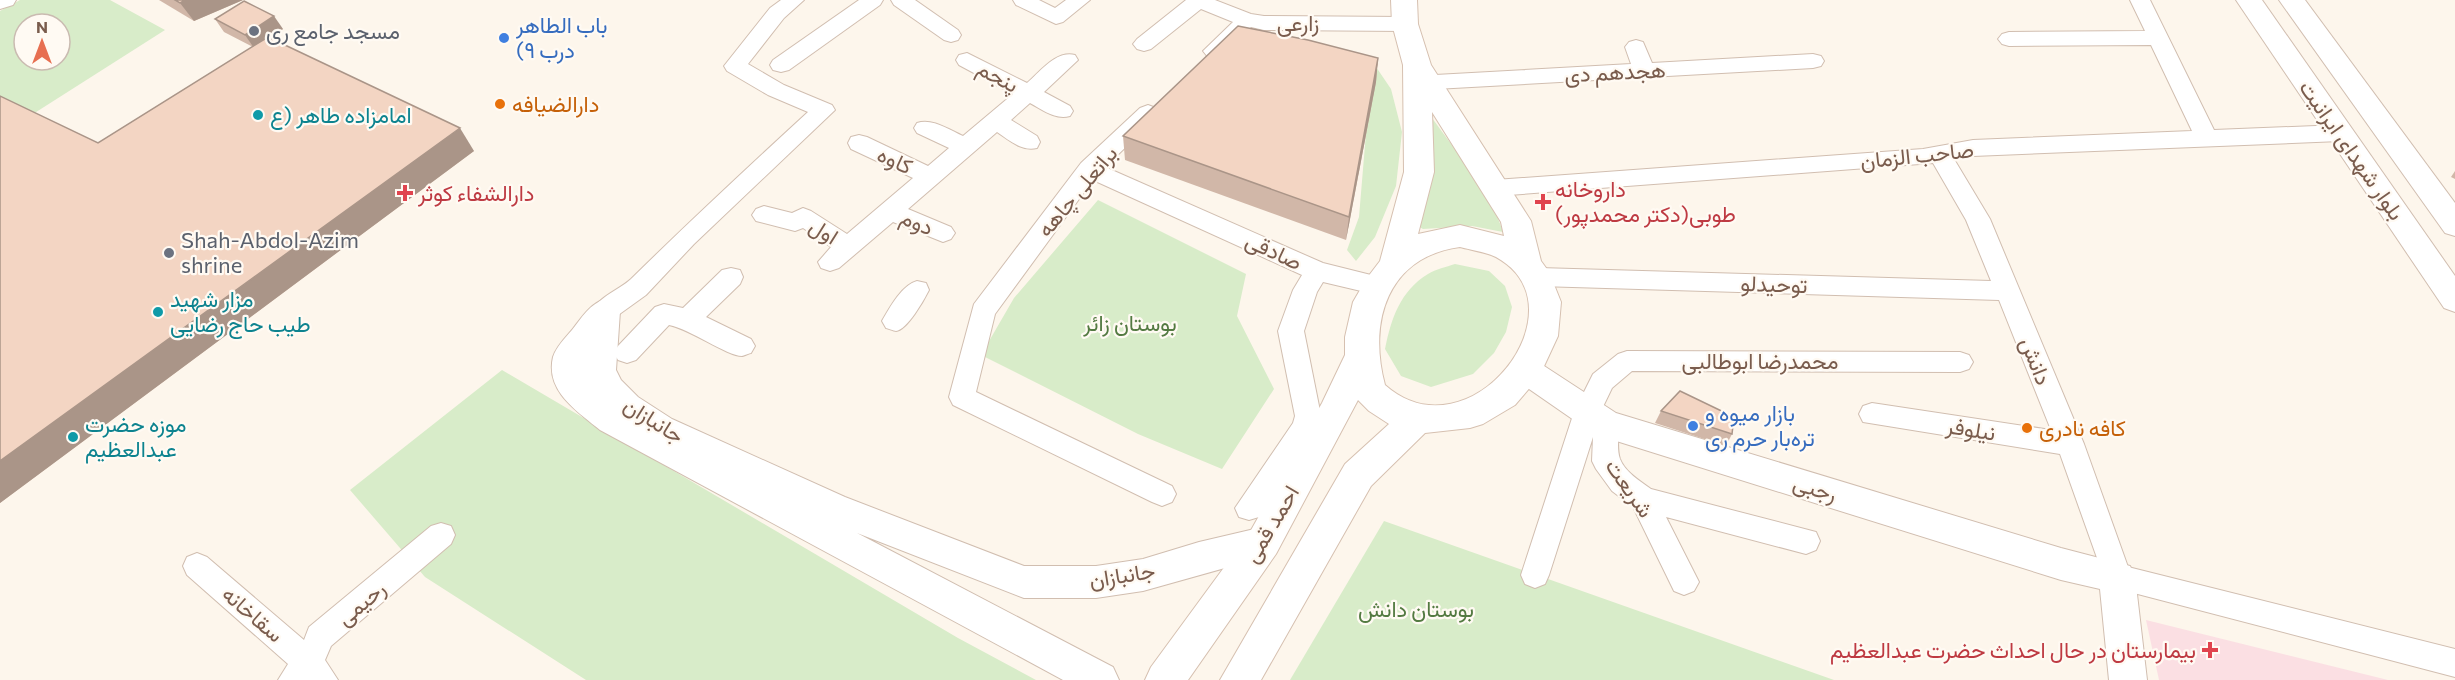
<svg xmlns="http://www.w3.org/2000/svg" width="2455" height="680" font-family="Commissioner,Vazirmatn,sans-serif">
	<rect width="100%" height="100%" fill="#fdf6ec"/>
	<path fill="#fbdfe3" d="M 2146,620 L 2388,680 L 2159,680 Z"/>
	<g fill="#d8ecc9" fill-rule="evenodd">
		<path d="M 20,0 L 110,0 L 165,30 L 33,114 L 0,97 L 0,11 ZM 24,24 L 60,24 L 60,60 L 24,60 Z"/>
		<path d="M 1372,61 L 1391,89 L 1402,132 L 1396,186 L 1375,237 L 1356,261 L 1347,250 L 1359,217 Z"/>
		<path d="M 1432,118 C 1457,153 1490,190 1503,232 L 1472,226 L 1423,229 L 1416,225 Z"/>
		<path d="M 1098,200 L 1246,274 L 1237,316 L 1274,389 L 1222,469 L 1138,434 L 981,355 L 1014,298 Z"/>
		<path d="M 1455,264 L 1489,271 L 1505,286 L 1512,307 L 1506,332 L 1494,353 L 1473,374 L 1431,387 L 1401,376 L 1385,349 C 1391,319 1400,291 1428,274 C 1436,269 1446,267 1455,264 Z"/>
		<path d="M 502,370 L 958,638 L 1036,680 L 586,680 L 425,577 L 350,490 Z"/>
		<path d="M 1384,521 L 1834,680 L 1290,680 Z"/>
	</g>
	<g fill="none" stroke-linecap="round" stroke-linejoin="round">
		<g stroke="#d1beb0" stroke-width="2">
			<g id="minor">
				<path d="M 0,0 L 16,0 L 13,5 L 0,9 Z"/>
				<path d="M 781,0 L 804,0 L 784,18 L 748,64 L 784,85 L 832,105 L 835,110 L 694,244 L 646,295 L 614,318 L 605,321 L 596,318 L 592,311 C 600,296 619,290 631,279 C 689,222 748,167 808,112 L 768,95 L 727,71 L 724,66 L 770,8 Z"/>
				<path d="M 859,0 L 883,0 L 880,5 L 789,70 L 781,72 L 773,70 L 770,65 L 773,60 Z"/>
				<path d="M 891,0 L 915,0 L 958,30 L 961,35 L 958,40 L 951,42 L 944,40 L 894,5 Z"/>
				<path d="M 1013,0 L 1039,0 L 1055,8 L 1066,0 L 1090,0 L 1063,22 L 1056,24 L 1016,5 Z"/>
				<path d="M 1186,0 L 1215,0 L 1251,14 L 1264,16 L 1405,17 L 1412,19 L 1415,24 L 1412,29 L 1405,31 L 1264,30 L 1251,27 C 1239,39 1225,61 1207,56 L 1203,51 L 1233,22 L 1201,9 L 1151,49 L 1144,51 L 1137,49 L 1133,44 L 1137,39 Z"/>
				<path d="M 2130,0 L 2150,0 L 2214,130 L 2340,125 L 2348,128 L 2351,133 L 2348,138 L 2340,141 L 1973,156 L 1954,159 L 1990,219 L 2084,444 L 2128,567 L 2455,649 L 2455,677 L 2107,586 L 2060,454 L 1863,422 L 1859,414 L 1863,406 L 1872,403 L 2051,430 L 1999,300 L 1539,286 L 1530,284 L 1527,277 L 1530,270 L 1539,268 L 1991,281 L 1966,220 L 1933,163 L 1495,196 L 1487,194 L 1483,188 L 1487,182 L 1495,180 L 1923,149 L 1973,140 L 2192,131 L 2151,45 L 2009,46 L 2002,44 L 1998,39 L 2002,34 L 2009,32 L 2145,31 Z"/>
				<path d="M 1636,40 L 1643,42 L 1652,63 L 1813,54 L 1821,56 L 1824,61 L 1821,66 L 1813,68 L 1417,90 L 1409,88 L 1406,83 L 1409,78 L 1417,76 L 1631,64 L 1625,47 L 1629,42 Z"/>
				<path d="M 967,53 L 1027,83 C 1040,72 1056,50 1075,55 L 1078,60 L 1044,92 L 1070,106 L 1073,111 L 1070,116 C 1055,120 1043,110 1030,103 L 1011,120 L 1037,136 L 1040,142 L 1037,148 C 1022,152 1009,140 997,132 L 908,209 L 951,227 L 955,233 L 951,239 L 943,242 L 893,222 L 839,268 L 830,271 L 821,268 L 818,262 L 831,247 L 803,228 L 795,231 L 756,221 L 752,215 L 756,209 L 764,206 L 792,213 L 803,208 L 811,211 L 847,234 L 913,178 L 851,149 L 848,143 L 851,137 L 859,135 L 867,137 L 928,166 L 949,148 L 917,133 L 914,128 L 917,123 C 933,118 949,130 963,136 L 1013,94 L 959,65 L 956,60 L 959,55 Z"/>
				<path d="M 1148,105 L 1156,108 L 1159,113 L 1156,118 L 1105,167 L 1323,263 L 1387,279 L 1390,286 L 1387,293 L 1378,295 L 1323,282 L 1317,292 L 1304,331 L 1321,416 L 1318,427 L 1259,517 L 1249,520 L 1239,517 L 1235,508 L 1293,423 L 1295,416 L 1278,331 L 1293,290 L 1302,275 L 1093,180 L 995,314 L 976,392 L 1172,486 L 1176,494 L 1172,502 L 1162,506 L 1152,502 L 953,405 L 949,397 L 974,304 L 1081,163 L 1140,108 Z"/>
				<path d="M 731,268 L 740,270 L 743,277 L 740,284 L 706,317 L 751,339 L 755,346 L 751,353 C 750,353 743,356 742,356 C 727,356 690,329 669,325 L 636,360 L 627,363 L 618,360 L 614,353 L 618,346 L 655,307 L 664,304 L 683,308 L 722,270 Z"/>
				<path d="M 917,281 L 926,283 L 929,290 C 924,300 907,330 896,331 C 894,331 887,328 886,328 L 882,321 C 890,307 902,285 917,281 Z"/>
				<path d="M 1627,351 L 1960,352 L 1969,355 L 1973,362 L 1969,369 L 1960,372 L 1632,371 L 1612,388 L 1599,415 L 1606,413 L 1615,416 C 1622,430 1615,445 1620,459 C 1625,472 1640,481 1651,489 L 1816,532 L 1820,541 L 1816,550 L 1806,554 L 1666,517 L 1699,582 L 1694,591 L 1684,595 L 1674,591 L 1633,507 L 1612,491 L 1596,469 L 1592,461 L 1593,437 L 1549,575 L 1545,584 L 1535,588 L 1525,584 L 1521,575 L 1574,412 L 1593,374 L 1618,354 Z"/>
				<path d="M 441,523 L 451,526 L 455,535 L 451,544 L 331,646 L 325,660 L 338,680 L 278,680 L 288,664 L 187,575 L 183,566 L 187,557 L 197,553 L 207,557 L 304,640 L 309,627 L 431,526 Z"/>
			</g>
		</g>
		<g stroke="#d1beb0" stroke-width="2">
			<g id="tertiary">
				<path d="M 2236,0 L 2262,0 L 2455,276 L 2455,312 L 2444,308 Z"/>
				<path d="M 2279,0 L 2305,0 L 2455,203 L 2455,236 L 2445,233 Z"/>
				<path d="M 605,299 L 616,303 L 620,311 L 616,370 L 621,380 L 638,397 L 672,419 L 845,497 L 1024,566 L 1096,566 L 1143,559 L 1199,542 L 1263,527 L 1275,532 L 1281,543 L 1275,554 L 1143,591 L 1096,598 L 1024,598 L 857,533 L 1113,667 L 1119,680 L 1063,680 L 600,430 C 577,411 545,391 553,357 C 556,347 565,338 572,330 C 582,317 590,304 605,299 Z"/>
				<path d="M 1527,358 L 1538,362 L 1616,413 L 2061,548 L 2130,566 L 2135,577 L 2147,680 L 2109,680 L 2100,589 L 2061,580 L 1594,434 L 1516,380 L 1511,371 L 1516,362 Z"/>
			</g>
		</g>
		<g stroke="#d6c0b0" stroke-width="2">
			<path id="secondary" d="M 1391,0 L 1417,0 L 1418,24 L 1431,65 L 1531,221 L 1541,261 L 1549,272 L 1561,302 L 1558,336 L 1539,377 L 1515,405 L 1483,424 L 1470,428 L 1425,433 L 1371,486 L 1261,680 L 1220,680 L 1345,464 L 1389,424 L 1369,411 L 1358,400 L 1276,554 L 1188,680 L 1145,680 L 1151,667 L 1250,532 L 1322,403 L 1345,355 L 1345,337 L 1353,302 L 1367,278 L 1380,261 L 1404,172 L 1403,65 L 1392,24 ZM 1432,112 L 1501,222 L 1504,236 L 1460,225 L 1418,234 L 1434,172 ZM 1460,247 C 1471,250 1486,252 1496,257 C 1587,307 1470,460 1385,385 C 1368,322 1387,257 1460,247 Z"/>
		</g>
		<use href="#minor" fill="#fff" fill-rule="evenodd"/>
		<use href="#tertiary" fill="#fff" fill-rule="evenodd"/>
		<use href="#secondary" fill="#fff" fill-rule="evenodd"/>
	</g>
	<g fill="#d1b7a8">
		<path d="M 159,0 L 243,0 L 194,21 Z"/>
		<path d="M 215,19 L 283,29 L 270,38 L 474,151 L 0,503 L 0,96 L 98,143 L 253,47 L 224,32 Z"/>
		<path d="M 1378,58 L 1376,82 L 1346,240 L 1125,160 L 1123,136 Z"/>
		<path d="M 2455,171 L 2455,179 L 2451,177 Z"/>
		<path d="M 1661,411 L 1732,434 L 1726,446 L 1655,423 Z"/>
	</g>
	<g fill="#aa9588">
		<path d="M 185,0 L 243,0 L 194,21 L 180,3 Z"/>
		<path d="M 274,16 L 283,29 L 254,48 L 245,35 Z"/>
		<path d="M 1378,58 L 1376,82 L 1346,240 L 1349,217 Z"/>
		<path d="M 460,128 L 474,151 L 0,503 L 0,461 Z"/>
	</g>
	<g fill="#f3d5c3" stroke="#aa9588" stroke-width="1.5">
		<path d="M 175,0 L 185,0 L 180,3 Z"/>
		<path d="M 244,1 L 274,16 L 245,35 L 215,19 Z"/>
		<path d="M 1238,26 L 1308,40 L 1378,58 L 1349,217 L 1123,136 Z"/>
		<path d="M 268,37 L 460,128 L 0,461 L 0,96 L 98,143 Z"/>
		<path d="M 1680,391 L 1734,417 L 1732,434 L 1661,411 Z"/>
	</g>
	<g fill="#6b7280" stroke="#fffaf3" stroke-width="2">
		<circle cx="254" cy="31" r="6"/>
		<circle cx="169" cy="253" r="6"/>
	</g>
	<g fill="#3f7fe0" stroke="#fffaf3" stroke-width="2">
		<circle cx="504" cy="38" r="6"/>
		<circle cx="1693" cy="426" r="6"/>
	</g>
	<g fill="#e8710a" stroke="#fffaf3" stroke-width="2">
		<circle cx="500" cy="104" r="6"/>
		<circle cx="2027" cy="428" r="6"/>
	</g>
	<g fill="#0f9aa8" stroke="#fffaf3" stroke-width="2">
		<circle cx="258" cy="115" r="6"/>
		<circle cx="158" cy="312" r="6"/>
		<circle cx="73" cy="437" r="6"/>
	</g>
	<g fill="#e0444e" stroke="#fffaf3" stroke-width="2">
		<path d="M402 184h6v6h6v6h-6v6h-6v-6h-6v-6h6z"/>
		<path d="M1540 193h6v6h6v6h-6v6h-6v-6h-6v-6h6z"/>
		<path d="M2207 641h6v6h6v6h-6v6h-6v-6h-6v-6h6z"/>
	</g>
	<g text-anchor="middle" stroke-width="4.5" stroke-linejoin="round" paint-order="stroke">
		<g font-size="22" fill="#7a5c4d" stroke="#fffaf3">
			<text x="1298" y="31">زارعی</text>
			<text transform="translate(1615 72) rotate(-3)" y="8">هجدهم دی</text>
			<text transform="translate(998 76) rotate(28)" y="8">پنجم</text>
			<text transform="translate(2352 150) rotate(55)" y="8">بلوار شهدای ایرانیت</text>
			<text transform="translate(1917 155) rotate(-6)" y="8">صاحب الزمان</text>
			<text transform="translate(895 160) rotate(25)" y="8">کاوه</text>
			<text transform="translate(1077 191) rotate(-50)" y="8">براتعلی چاهه</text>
			<text transform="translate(917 222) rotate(23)" y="8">دوم</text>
			<text transform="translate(824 231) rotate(32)" y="8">اول</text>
			<text transform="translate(1274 251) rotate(25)" y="8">صادقی</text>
			<text transform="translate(1774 284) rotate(2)" y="8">توحیدلو</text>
			<text x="1760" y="369">محمدرضا ابوطالبی</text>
			<text transform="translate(2036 361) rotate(68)" y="8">دانش</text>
			<text transform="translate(654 420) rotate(32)" y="8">جانبازان</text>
			<text transform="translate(1971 429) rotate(9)" y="8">نیلوفر</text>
			<text transform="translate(1630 488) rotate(55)" y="8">شریعت</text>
			<text transform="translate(1815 488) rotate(17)" y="8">رجبی</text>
			<text transform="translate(1271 524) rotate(-59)" y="8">احمد قمی</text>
			<text transform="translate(1122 575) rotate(-9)" y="8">جانبازان</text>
			<text transform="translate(361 603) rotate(-40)" y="8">رحیمی</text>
			<text transform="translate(253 614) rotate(41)" y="8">سقاخانه</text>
		</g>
		<g font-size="22" fill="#366cbe" stroke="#fffaf3" text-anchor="start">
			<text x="516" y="33">باب الطاهر<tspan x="516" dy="25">(درب ۹</tspan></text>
			<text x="1705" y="421">بازار میوه و<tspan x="1705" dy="25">تره‌بار حرم ری</tspan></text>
		</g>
		<g font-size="22" fill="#5b616d" stroke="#fffaf3" text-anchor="start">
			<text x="266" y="39">مسجد جامع ری</text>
			<text x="181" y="248">Shah-Abdol-Azim<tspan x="181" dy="25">shrine</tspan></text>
		</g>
		<g font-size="22" fill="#c56008" stroke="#fffaf3" text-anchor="start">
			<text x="512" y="112">دارالضیافه</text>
			<text x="2039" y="436">کافه نادری</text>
		</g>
		<g font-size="22" fill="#0d838f" stroke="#fffaf3" text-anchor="start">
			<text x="270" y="123">امامزاده طاهر (ع</text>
			<text x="170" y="307">مزار شهید<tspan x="170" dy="25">طیب حاج رضایی</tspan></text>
			<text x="85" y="432">موزه حضرت<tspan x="85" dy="25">عبدالعظیم</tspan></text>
		</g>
		<g font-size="22" fill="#be3a42" stroke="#fffaf3" text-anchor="start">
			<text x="1555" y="197">داروخانه<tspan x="1555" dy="25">طوبی(دکتر محمدپور)</tspan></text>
			<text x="418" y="201">دارالشفاء کوثر</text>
			<text x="2196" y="658" text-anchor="end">بیمارستان در حال احداث حضرت عبدالعظیم</text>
		</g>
		<g font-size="22" fill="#537a41" stroke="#fffaf3">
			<text x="1130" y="331">بوستان زائر</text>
			<text x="1416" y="617">بوستان دانش</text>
		</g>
	</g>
	<g transform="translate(42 42)"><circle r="28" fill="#fffaf3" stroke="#cabbb1" stroke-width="1.5"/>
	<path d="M0-4.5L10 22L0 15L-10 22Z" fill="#e76f51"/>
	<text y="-9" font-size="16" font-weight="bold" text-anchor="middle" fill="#7a5c4d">N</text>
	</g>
</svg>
